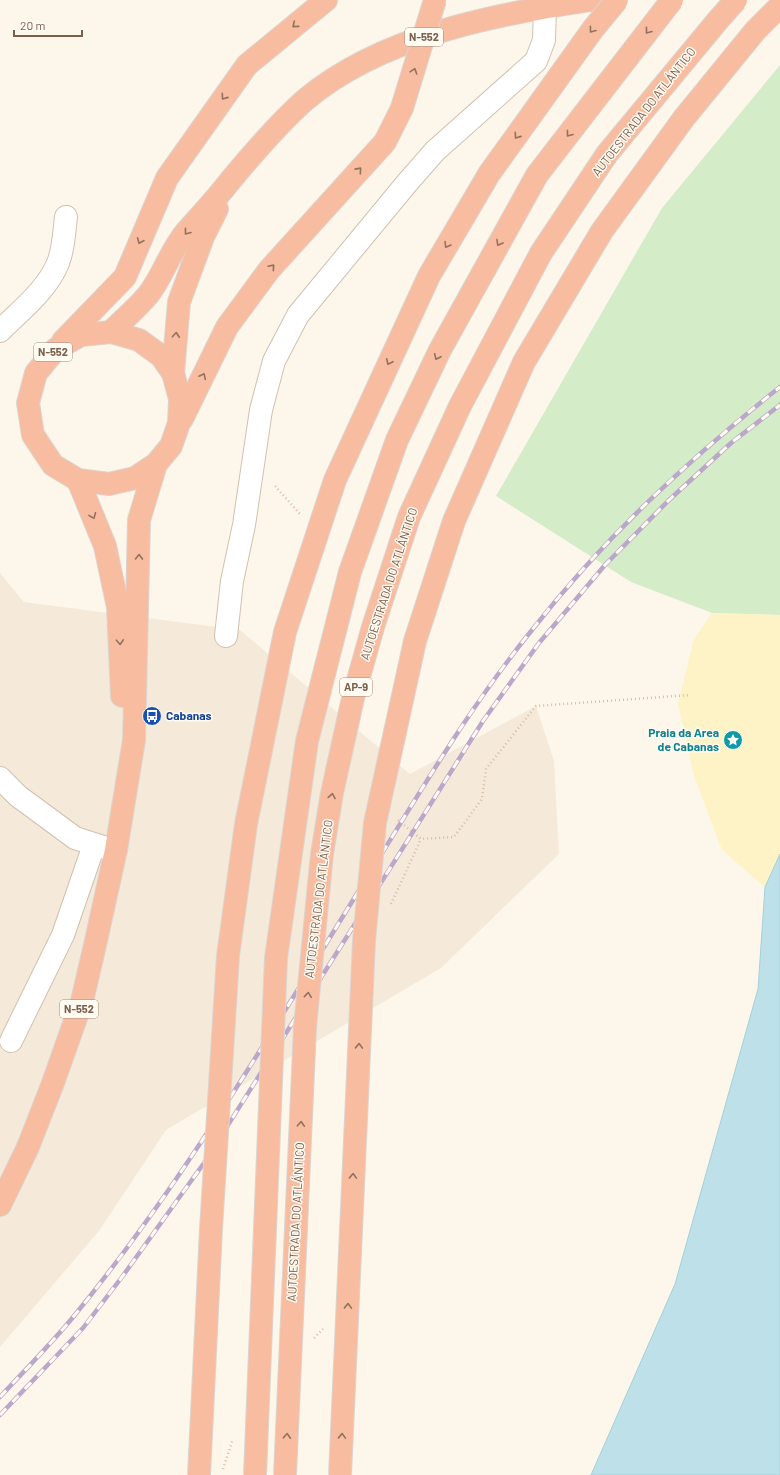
<svg xmlns="http://www.w3.org/2000/svg" width="780" height="1475" font-family="Barlow,sans-serif">
	<rect width="100%" height="100%" fill="#fdf7eb"/>
	<path fill="#f5ead9" d="M 0,573 L 24,602 L 240,630 L 410,774 L 536,706 L 554,761 L 559,854 L 441,968 L 166,1130 L 99,1231 L 0,1347 Z"/>
	<path fill="#d5ecc8" d="M 780,65 L 780,615 L 712,613 L 631,582 L 496,496 L 662,208 Z"/>
	<path fill="#fdf3c6" d="M 712,613 L 780,615 L 780,854 L 765,887 L 722,850 L 694,776 L 678,704 L 694,639 Z"/>
	<path fill="#bee0e8" stroke="#a4d0db" d="M 780,854 L 780,1475 L 591,1475 L 675,1284 L 758,989 L 765,887 Z"/>
	<g fill="none" stroke-linecap="round" stroke-linejoin="round">
		<g stroke="#d1c0af" stroke-width="24">
			<g id="minor">
				<path d="M 0,331 C 20,311 47,290 58,263 C 64,248 64,232 66,217"/>
				<path d="M 226,636 L 232,581 L 244,525 L 261,410 L 274,361 L 298,315 L 407,183 L 435,151 L 536,61 L 544,40 L 545,7"/>
				<path d="M 0,778 L 18,796 L 75,838 L 109,849"/>
				<path d="M 11,1041 L 63,935 L 94,845"/>
			</g>
		</g>
		<g stroke="#dcd5d0" stroke-width="24">
			<g id="highway">
				<path d="M 111,332 C 123,320 137,308 148,295 C 163,276 170,251 186,232 C 201,215 216,199 230,181 C 254,152 277,125 305,100 C 381,36 496,14 591,0"/>
				<path d="M 63,341 L 125,277 L 167,178 L 247,65 L 326,0"/>
				<path d="M 173,373 L 179,302 L 203,237 L 217,209"/>
				<path d="M 182,419 L 227,327 L 269,270 L 385,142 L 402,108"/>
				<path d="M 78,480 L 105,546 L 118,607 L 122,696"/>
				<path d="M 0,1205 L 28,1147 L 53,1083 L 82,1001 L 95,945 L 116,850 L 134,740 L 139,520 L 156,464 L 171,446 L 179,423 L 180,399 L 173,373 L 161,356 L 139,340 L 111,332 L 81,335 L 56,349 L 36,373 L 28,403 L 33,435 L 53,465 L 78,480 L 109,484 L 135,478 L 156,464"/>
			</g>
		</g>
		<g stroke="#dabba4" stroke-width="2.5" stroke-dasharray="1 3" stroke-linecap="butt">
			<path d="M 275,486 L 300,514"/>
			<path d="M 398,820 L 421,839 L 454,837 L 482,799 L 486,769 L 536,706 L 690,695"/>
			<path d="M 391,904 L 421,839"/>
			<path d="M 314,1338 L 323,1329"/>
			<path d="M 223,1469 L 233,1439"/>
		</g>
		<use href="#minor" stroke="#fff" stroke-width="22"/>
		<use href="#highway" stroke="#f8bca1" stroke-width="22"/>
		<g stroke="#bba7c9" stroke-width="4.5">
			<g id="rail">
				<path d="M 0,1397 C 25,1370 51,1344 74,1316 C 187,1178 277,1022 371,871 C 422,789 471,705 532,630 C 605,537 688,460 780,387"/>
				<path d="M 0,1415 L 83,1328 L 122,1277 L 204,1163 L 483,721 L 539,643 L 605,565 L 668,501 L 731,443 L 780,405"/>
			</g>
		</g>
		<use href="#rail" stroke="#fffbf2" stroke-width="3" stroke-dasharray="9" stroke-linecap="butt"/>
		<g stroke="#dcd5d0" stroke-width="24" stroke-linecap="butt">
			<g id="highway-bridge">
				<path d="M 402,108 L 435,0"/>
				<path d="M 199,1475 L 211,1229 L 228,956 L 246,824 L 285,632 L 335,480 L 429,276 L 489,174 L 593,29 L 617,0"/>
				<path d="M 255,1475 L 276,958 L 307,741 L 350,572 L 397,440 L 440,350 L 537,175 L 672,0"/>
				<path d="M 285,1475 L 305,1027 L 322,854 L 332,793 L 353,698 L 373,627 L 409,517 L 460,406 L 541,253 L 607,154 L 719,19 L 736,0"/>
				<path d="M 340,1475 L 364,941 L 375,823 L 415,641 L 454,521 L 524,362 L 602,231 L 684,118 L 755,31 L 780,6"/>
			</g>
		</g>
		<use href="#highway-bridge" stroke="#f8bca1" stroke-width="22"/>
	</g>
	<defs><path id="oneway-chevron" d="M-2-3.5L2.5 0L-2 3.5" fill="none" stroke-width="1.6" stroke-linecap="round" stroke-linejoin="round"/></defs>
	<g stroke="#93725d">
		<use href="#oneway-chevron" transform="translate(295 25) rotate(140)"/>
		<use href="#oneway-chevron" transform="translate(592 30) rotate(127)"/>
		<use href="#oneway-chevron" transform="translate(648 31) rotate(128)"/>
		<use href="#oneway-chevron" transform="translate(414 71) rotate(-72)"/>
		<use href="#oneway-chevron" transform="translate(224 97) rotate(125)"/>
		<use href="#oneway-chevron" transform="translate(569 134) rotate(128)"/>
		<use href="#oneway-chevron" transform="translate(517 136) rotate(125)"/>
		<use href="#oneway-chevron" transform="translate(359 170) rotate(-48)"/>
		<use href="#oneway-chevron" transform="translate(187 232) rotate(128)"/>
		<use href="#oneway-chevron" transform="translate(140 241) rotate(113)"/>
		<use href="#oneway-chevron" transform="translate(499 243) rotate(119)"/>
		<use href="#oneway-chevron" transform="translate(447 245) rotate(121)"/>
		<use href="#oneway-chevron" transform="translate(272 267) rotate(-49)"/>
		<use href="#oneway-chevron" transform="translate(176 335) rotate(-85)"/>
		<use href="#oneway-chevron" transform="translate(437 357) rotate(115)"/>
		<use href="#oneway-chevron" transform="translate(389 362) rotate(115)"/>
		<use href="#oneway-chevron" transform="translate(203 376) rotate(-64)"/>
		<use href="#oneway-chevron" transform="translate(93 516) rotate(68)"/>
		<use href="#oneway-chevron" transform="translate(139 557) rotate(-89)"/>
		<use href="#oneway-chevron" transform="translate(120 642) rotate(87)"/>
		<use href="#oneway-chevron" transform="translate(332 796) rotate(-80)"/>
		<use href="#oneway-chevron" transform="translate(308 995) rotate(-84)"/>
		<use href="#oneway-chevron" transform="translate(359 1046) rotate(-88)"/>
		<use href="#oneway-chevron" transform="translate(301 1124) rotate(-87)"/>
		<use href="#oneway-chevron" transform="translate(353 1176) rotate(-88)"/>
		<use href="#oneway-chevron" transform="translate(348 1306) rotate(-88)"/>
		<use href="#oneway-chevron" transform="translate(287 1436) rotate(-87)"/>
		<use href="#oneway-chevron" transform="translate(342 1436) rotate(-88)"/>
	</g>
	<defs>
		<g id="bus-disc" transform="scale(1)"><circle r="9.5" fill="#1a4fb4" stroke="#fffbf2"/><path d="M-5-6H5V4H4V6H2V4H-2V6H-4V4H-5ZM-3.5-4V0h7V-4ZM-3.5 1.2v1.5H-2V1.2ZM2 1.2v1.5H3.5V1.2Z" fill="#fff"/></g>
		<g id="sight-disc" transform="scale(1)"><circle r="9.5" fill="#0f9aa8" stroke="#fffbf2"/><path d="M0-6L1.8-2.2L6-1.7L2.9 1.2L3.7 5.4L0 3.3L-3.7 5.4L-2.9 1.2L-6-1.7L-1.8-2.2Z" fill="#fff"/></g>
	</defs>
	<g fill-rule="evenodd">
		<use href="#bus-disc" x="152" y="716"/>
		<use href="#sight-disc" x="733" y="740"/>
	</g>
	<g text-anchor="middle" stroke-width="3" stroke-linejoin="round" paint-order="stroke">
		<g fill="#fffbf2" stroke="#a28e7e" stroke-width="1">
			<rect x="405" y="28" width="38" height="18" rx="3"/>
			<rect x="34" y="343" width="38" height="18" rx="3"/>
			<rect x="340" y="678" width="32" height="18" rx="3"/>
			<rect x="60" y="1000" width="38" height="18" rx="3"/>
		</g>
		<g font-size="11" font-weight="bold" fill="#7a5f4c">
			<text x="424" y="41">N-552</text>
			<text x="53" y="356">N-552</text>
			<text x="356" y="691">AP-9</text>
			<text x="79" y="1013">N-552</text>
		</g>
		<g font-size="12" fill="#7a5f4c" stroke="#fffbf2">
			<text transform="translate(644 112) rotate(-52)" y="4">AUTOESTRADA DO ATLÁNTICO</text>
			<text transform="translate(389 584) rotate(-72)" y="4">AUTOESTRADA DO ATLÁNTICO</text>
			<text transform="translate(319 899) rotate(-83)" y="4">AUTOESTRADA DO ATLÁNTICO</text>
			<text transform="translate(296 1222) rotate(-87)" y="4">AUTOESTRADA DO ATLÁNTICO</text>
		</g>
		<g font-size="12" font-weight="bold" fill="#164399" stroke="#fffbf2" text-anchor="start">
			<text x="166" y="720">Cabanas</text>
		</g>
		<g font-size="12" font-weight="bold" fill="#0d838f" stroke="#fffbf2" text-anchor="end">
			<text x="719" y="737">Praia da Area<tspan x="719" dy="14">de Cabanas</tspan></text>
		</g>
	</g>
	<path d="M14 30v6h68v-6" fill="none" stroke="#7a5f4c" stroke-width="2"/>
	<text x="20" y="30" font-size="12" fill="#7a5f4c" stroke="#fffbf2" stroke-width="3" paint-order="stroke">20 m</text>
</svg>
